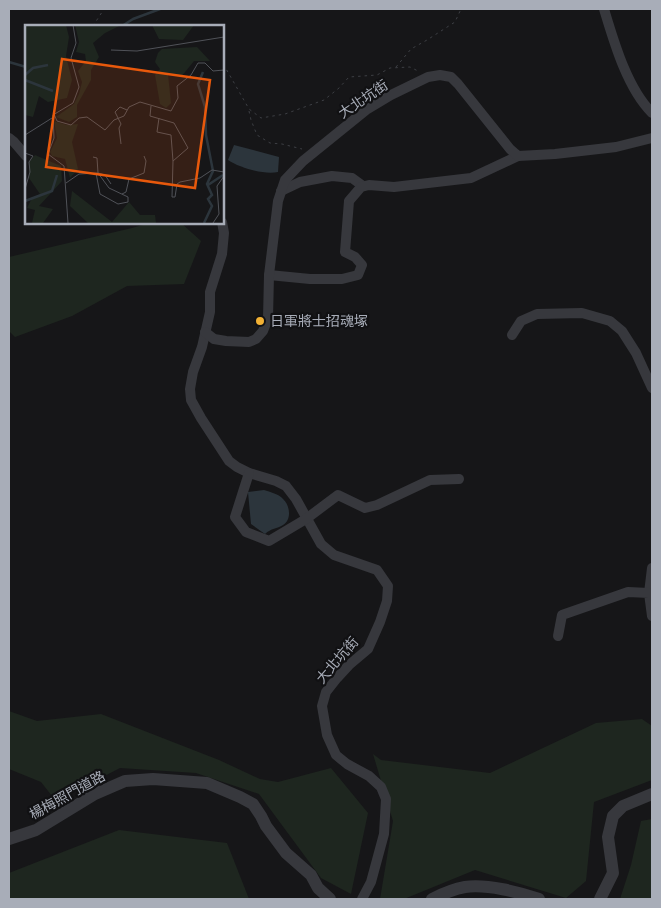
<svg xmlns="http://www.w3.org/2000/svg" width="661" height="908" font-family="'Work Sans','Noto Sans TC',sans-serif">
	<rect width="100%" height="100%" fill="#161618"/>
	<g fill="#1e261f">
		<path d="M 149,223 L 181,223 L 201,241 L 184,284 L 127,286 L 72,316 L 15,337 L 9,331 L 9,257 L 132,228 Z"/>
		<path d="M 9,711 L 37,721 L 101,714 L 219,760 L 260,779 L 278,782 L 331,768 L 368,813 L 351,894 L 321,878 L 259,794 L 196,773 L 120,768 L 56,801 L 41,782 L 9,769 Z"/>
		<path d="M 642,719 L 652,726 L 652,780 L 594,802 L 586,881 L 566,898 L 475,870 L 404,899 L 380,899 L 393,821 L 373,754 L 381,760 L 490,773 L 596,723 Z"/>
		<path d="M 652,819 L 652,899 L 620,899 L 631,865 L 641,821 Z"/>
		<path d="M 119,830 L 227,843 L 249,899 L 9,899 L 9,873 Z"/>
	</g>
	<g fill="#2c353c">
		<path d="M 234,145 L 279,157 L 278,172 C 264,175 240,168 228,160 Z"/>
		<path d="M 264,490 C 270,492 279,494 283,499 C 290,505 292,520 283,525 C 277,529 271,528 265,534 L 251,524 L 248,492 Z"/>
	</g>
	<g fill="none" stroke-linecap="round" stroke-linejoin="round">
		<g stroke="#2c353c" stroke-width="2.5">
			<path d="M 122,26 L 133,19 L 160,9"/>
			<path d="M 9,62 L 26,67"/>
		</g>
		<g stroke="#3d3f44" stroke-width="1" stroke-dasharray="2.5 4" stroke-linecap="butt">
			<path d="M 93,26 L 104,9"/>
			<path d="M 222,66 L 225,67 L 249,109 L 261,118 L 285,114 L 324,100 L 339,88 L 349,77 L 377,75 L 390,68 L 410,67 L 418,71"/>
			<path d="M 396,67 L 411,49 L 427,40 L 455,22 L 461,9"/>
			<path d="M 249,111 L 251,120 L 257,135 L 270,143 L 282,144 L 302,149"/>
		</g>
		<g stroke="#37383d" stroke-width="10">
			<path d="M 604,9 C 614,42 627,88 652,113"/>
			<path d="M 9,138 L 14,142 L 26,156"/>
			<path d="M 281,191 L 300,182 L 332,176 L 352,178 L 363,186"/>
			<path d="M 222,222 L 224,233 L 222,254 L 210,292 L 210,312 L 202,347 L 193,372 L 190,389 L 191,400 L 201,418 L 229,461 L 237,467 L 249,473 L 276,481 L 286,486 L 296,499 L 321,544 L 334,555 L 377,570 L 388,586 L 387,601 L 380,622 L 368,649 L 349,665 L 337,678 L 326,692 L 322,706 L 327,735 L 336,755 L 347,764 L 369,776 L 381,787 L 386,799 L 384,834 L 371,882 L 362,899"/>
			<path d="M 269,275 L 310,279 L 342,279 L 358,275 L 362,265 L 355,257 L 345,252 L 349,201 L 361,187 L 369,185 L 394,187 L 471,178 L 518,156"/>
			<path d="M 205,332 L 214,339 L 226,341 L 249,342 L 256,339 L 263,331 L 268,318 L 269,275 L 278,201 L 285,180 L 303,161 L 366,110 L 391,95 L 428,77 L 440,75 L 451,77 L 458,84 L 510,149 L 518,156 L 555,154 L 616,147 L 652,138"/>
			<path d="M 512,335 L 521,321 L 537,314 L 582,313 L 610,321 L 622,331 L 636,353 L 652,388"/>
			<path d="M 249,473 L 235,517 L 246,532 L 269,541 L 306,519 L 338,495 L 365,508 L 377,505 L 430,480 L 459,479"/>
			<path d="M 652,568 L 649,593 L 652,592"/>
			<path d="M 558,636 L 562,615 L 628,592 L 649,593 L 652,616"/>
		</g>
		<g stroke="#37383d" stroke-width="12">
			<path d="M 9,839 L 36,830 L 95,794 L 125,781 L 153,779 L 207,783 L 240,797 L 253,804 L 261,816 L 266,826 L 286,853 L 311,875 L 318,888 L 330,899"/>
			<path d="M 432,899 C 442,894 454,889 465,887 C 487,884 519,892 539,899"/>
			<path d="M 600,899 L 613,873 L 608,837 L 613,816 L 623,806 L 652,794"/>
		</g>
	</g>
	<circle fill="#f2b134" stroke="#111113" stroke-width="2" cx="260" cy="321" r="5"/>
	<g text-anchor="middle" stroke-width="4.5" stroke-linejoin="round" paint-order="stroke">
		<g font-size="14" fill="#a8adb8" stroke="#111113">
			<text transform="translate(363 99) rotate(-34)" y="5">大北坑街</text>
			<text transform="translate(337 660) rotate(-49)" y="5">大北坑街</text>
			<text transform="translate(67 795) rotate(-29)" y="5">楊梅照門道路</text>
		</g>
		<g font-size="14" fill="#a8adb8" stroke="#111113" text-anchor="start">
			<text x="270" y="326">日軍將士招魂塚</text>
		</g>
	</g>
	<g transform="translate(25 25)">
		<rect width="199" height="199" fill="#161618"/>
		<path d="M 0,0 L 41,0 L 44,12 L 41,31 L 47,55 L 42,73 L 23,77 L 14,71 L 8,92 L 0,90 ZM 50,0 L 96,0 L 80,8 L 68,18 L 74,32 L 66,45 L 66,55 L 52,80 L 52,92 L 44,97 L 31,92 L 49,79 L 54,69 L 57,57 L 53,46 L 61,36 L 60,29 L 51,27 L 54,17 ZM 127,0 L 169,0 L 158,15 L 134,14 ZM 172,22 L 185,36 L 169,36 L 156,52 L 143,49 L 146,78 L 141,83 L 135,79 L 130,50 L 135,44 L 130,37 L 133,28 L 137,24 ZM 29,96 L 42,100 L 53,99 L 47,117 L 53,144 L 45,153 L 40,134 L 27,131 L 25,127 L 32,113 ZM 10,130 L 36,141 L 37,156 L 14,181 L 28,184 L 18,198 L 7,198 L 10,185 L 2,183 L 7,173 L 15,169 L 4,153 L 4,137 ZM 47,166 L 87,197 L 104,177 L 115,190 L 130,190 L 131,198 L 63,198 L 45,181 Z" fill="#1e261f"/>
		<path fill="none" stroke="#2c353c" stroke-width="2.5" d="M 178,47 L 173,59 L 180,82 L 181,110 L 188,146 L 182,159 L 187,170 L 183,174 L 187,181 L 179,198M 0,50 L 8,43 L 23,40M 0,55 L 28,66M 183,160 L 198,150M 0,176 L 27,166 L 32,150"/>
		<path fill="none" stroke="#505258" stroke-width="1" d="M 86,25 L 112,26 L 199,12M 126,81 L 125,91 L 149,98 L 163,123 L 148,136 L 147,172 L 150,172 L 152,159 L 155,157 L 175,153 L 187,145 L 199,147M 29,89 L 32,96 L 46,100 L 54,93 L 62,92 L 80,105 L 89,95 L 99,91 L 104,82 L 115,77 L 146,86 L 153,73 L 152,61 L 166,50 L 173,38 L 180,38 L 188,46 L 199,45M 134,93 L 132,107 L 146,110 L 148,136M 0,110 L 27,93M 96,119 L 94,103 L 96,99 L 90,87 L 95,82 L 102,85M 0,128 L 8,131 L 4,137 L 5,147 L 0,164M 71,148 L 75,169 L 93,179 L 103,177 L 103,172 L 84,163 L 73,148 L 80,150 L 86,159M 41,158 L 54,149 L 73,148 L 72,133 L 68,132M 97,169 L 101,167 L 104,154 L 119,148 L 121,136 L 119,131M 43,198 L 39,141 L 23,129 L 29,113 L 28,90 L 48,78 L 54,62 L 46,33 L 51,18 L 48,0M 188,198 L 194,189 L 192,161 L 199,151"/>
		<path fill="#e8590c" fill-opacity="0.15" stroke="#e8590c" stroke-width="2.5" d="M 37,34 L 185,55 L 170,163 L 21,142 Z"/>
		<rect width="199" height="199" fill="none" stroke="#a8adb8" stroke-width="2.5"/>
	</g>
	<rect width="661" height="908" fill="none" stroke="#a8adb8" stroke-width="20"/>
</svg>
